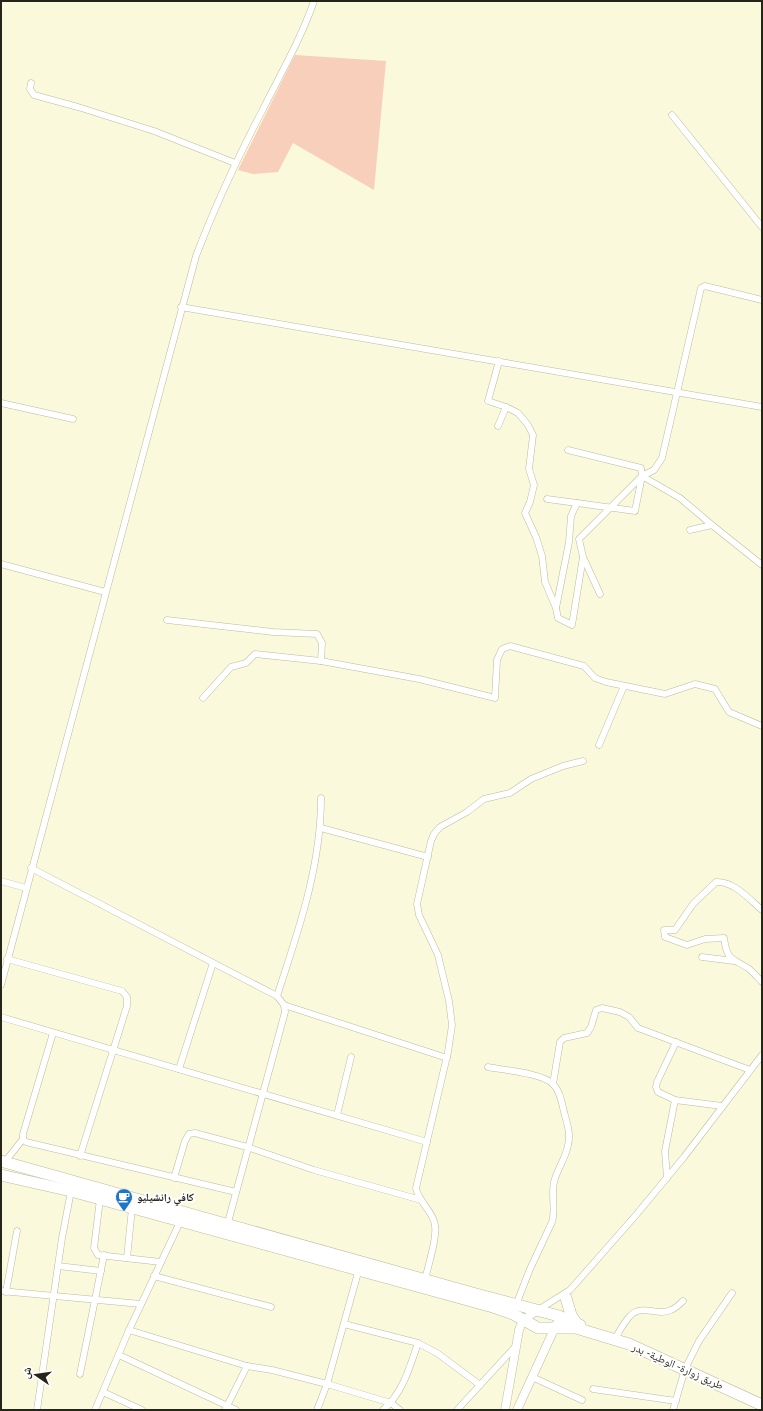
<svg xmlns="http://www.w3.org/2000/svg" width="763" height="1411" font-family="Lato,'Noto Naskh Arabic',sans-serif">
	<rect width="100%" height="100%" fill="#faf9db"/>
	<path fill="#f7cfbb" d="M 295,55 L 386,61 L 374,190 L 293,143 L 278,172 L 253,174 L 238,170 Z"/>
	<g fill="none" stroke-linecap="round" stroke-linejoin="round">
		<g stroke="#bcbb9f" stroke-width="7">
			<g id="minor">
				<path d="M 31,83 L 30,89 L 34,95 L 78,107 L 154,131 L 235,163"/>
				<path d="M 672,115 L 762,227"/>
				<path d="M 181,307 L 762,407"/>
				<path d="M 1,403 L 73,419"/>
				<path d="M 506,407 L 518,413 L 528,425 L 533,435 L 529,469 L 534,485 L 530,502 L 525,513 L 536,537 L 542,556 L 545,582 L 556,608"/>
				<path d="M 498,426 L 506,407 L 488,401 L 499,361"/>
				<path d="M 568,450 L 641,468 L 642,476 L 635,511 L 577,503"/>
				<path d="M 642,476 L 654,470 L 662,458 L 701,288 L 705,286 L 762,300"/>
				<path d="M 547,499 L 577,503 L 571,516 L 569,542 L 556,608 L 558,618 L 572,625 L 583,557 L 579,539 L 642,476 L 680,498 L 712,525"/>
				<path d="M 690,530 L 712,525 L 762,565"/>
				<path d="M 583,557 L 600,594"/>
				<path d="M 1,564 L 105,592"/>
				<path d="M 167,620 L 273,632 L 317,634 L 322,643 L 321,661"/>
				<path d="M 203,698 L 231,667 L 246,663 L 255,654 L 321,661 L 419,679 L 495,698 L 497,660 L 502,649 L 510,646 L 584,666 L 595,678 L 606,682 L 665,694 L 695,684 L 715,689 L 729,712 L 762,726"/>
				<path d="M 599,745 L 624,686"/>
				<path d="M 321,828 L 428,857"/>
				<path d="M 31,868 L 277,996 L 284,1005 L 447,1058"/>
				<path d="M 1,881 L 26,888"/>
				<path d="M 762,910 C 749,899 734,881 716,882 L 693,904 L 675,930 L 664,930 L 665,937 L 687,945 L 705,939 L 724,938 C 727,960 731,958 748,968 C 753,972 758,978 762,982"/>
				<path d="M 702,957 L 734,961"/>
				<path d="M 7,959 L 122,991 L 127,997 L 127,1006 L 80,1156"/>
				<path d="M 1,985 L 196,256 C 215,206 237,159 262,111 C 280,75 301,39 314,1"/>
				<path d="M 277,996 C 298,932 321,867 321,798"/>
				<path d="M 1,1017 L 427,1142"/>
				<path d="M 676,1042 L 657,1082 L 656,1087 L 658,1092 L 675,1100 L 722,1106"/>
				<path d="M 488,1067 C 503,1070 542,1073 553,1084 C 560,1091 562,1103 564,1112 C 567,1123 571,1134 568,1145 C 566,1158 557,1169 554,1182 C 551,1196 556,1210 552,1222 L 530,1269 L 516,1305"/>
				<path d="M 179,1069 L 213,963"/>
				<path d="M 553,1084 L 560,1042 L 564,1038 L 587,1033 L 591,1027 L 596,1010 L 602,1008 L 620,1012 L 629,1017 L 638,1028 L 750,1070"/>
				<path d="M 337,1115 L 351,1057"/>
				<path d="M 23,1139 L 26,1142 L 236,1192"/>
				<path d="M 4,1163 L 23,1139 L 23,1134 L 53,1033"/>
				<path d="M 174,1178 L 185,1141 L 189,1134 L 195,1133 L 247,1147 L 314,1170 L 421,1200"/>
				<path d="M 667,1178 L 665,1151 L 675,1100"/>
				<path d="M 100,1199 L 94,1248 L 98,1255 L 161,1262"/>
				<path d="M 227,1226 L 285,1012 L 284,1005"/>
				<path d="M 127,1258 L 132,1208"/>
				<path d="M 58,1266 L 101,1271"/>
				<path d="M 154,1276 L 271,1307"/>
				<path d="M 425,1280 C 428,1265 439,1234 434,1221 C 430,1209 418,1200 416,1188 L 448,1052 L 452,1025 L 449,1001 L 438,955 L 419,915 L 417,904 L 431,841 L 434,834 L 440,827 L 467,812 L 484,799 L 510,793 L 531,779 L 563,766 L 583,761"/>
				<path d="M 1,1291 L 141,1304"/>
				<path d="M 6,1292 L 17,1231"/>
				<path d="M 538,1310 L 570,1290 L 636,1215 L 684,1157 L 762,1055"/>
				<path d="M 344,1324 L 418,1343 L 437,1353 L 480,1385"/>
				<path d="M 129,1330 L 247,1366 L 272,1370 L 327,1384 L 391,1403 L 400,1410"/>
				<path d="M 615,1339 C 619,1332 624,1322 630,1316 C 642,1303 658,1317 671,1310 C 676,1308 680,1304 683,1301"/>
				<path d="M 119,1355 L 236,1410"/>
				<path d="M 80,1374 L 104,1255"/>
				<path d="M 532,1377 L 582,1400"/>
				<path d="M 593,1389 L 676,1401"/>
				<path d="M 103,1392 L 142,1410"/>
				<path d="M 37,1410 L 62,1238 L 71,1191"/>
				<path d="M 95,1410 L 129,1330 L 180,1222"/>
				<path d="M 225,1410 L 247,1366"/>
				<path d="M 317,1410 L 327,1384 L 359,1269"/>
				<path d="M 383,1410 C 403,1393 410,1366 418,1343"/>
				<path d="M 457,1410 L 515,1347"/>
				<path d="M 673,1410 L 685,1369 L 699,1341 L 732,1293"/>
			</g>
		</g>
		<g stroke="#bcbb9f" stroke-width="9">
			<g id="tertiary">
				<path d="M 505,1410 L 519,1330 L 523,1320 L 538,1310"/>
				<path d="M 517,1410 L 557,1323"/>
			</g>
		</g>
		<g stroke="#bcbb9f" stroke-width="12">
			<g id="trunk">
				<path d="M 1,1161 L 476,1294 L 559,1316 L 580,1325"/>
				<path d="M 1,1175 L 71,1191 L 493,1307 L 513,1314 L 538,1328 L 576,1328 L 629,1344 L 762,1405"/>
				<path d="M 566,1298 L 571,1315 L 576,1323"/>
			</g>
		</g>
		<use href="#minor" stroke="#fff" stroke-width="6"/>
		<use href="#tertiary" stroke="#fff" stroke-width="8"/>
		<use href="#trunk" stroke="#fff" stroke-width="11"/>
	</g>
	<defs>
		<g id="cafe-pin" transform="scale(0.9)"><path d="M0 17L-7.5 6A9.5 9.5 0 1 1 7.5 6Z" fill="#1e76c4" stroke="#fff"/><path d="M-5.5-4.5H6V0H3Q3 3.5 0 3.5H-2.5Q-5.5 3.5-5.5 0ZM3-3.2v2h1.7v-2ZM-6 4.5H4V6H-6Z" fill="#fff"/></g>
	</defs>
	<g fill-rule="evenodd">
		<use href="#cafe-pin" x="124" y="1197"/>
	</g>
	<g text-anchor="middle" stroke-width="4" stroke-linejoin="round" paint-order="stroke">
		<g font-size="11" font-weight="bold" fill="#25251a" stroke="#fff" text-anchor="start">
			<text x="137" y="1201">كافي رانشيليو</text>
		</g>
		<g font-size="11" fill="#25251a" stroke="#fff">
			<text transform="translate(678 1366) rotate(24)" y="4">طريق زوارة- الوطية- بدر</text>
		</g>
	</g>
	<rect width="763" height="1411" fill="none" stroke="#25251a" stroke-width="4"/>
	<g transform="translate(36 1375) rotate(283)" stroke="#ffffff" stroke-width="3" paint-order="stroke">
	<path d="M0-3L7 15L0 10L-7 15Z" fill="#25251a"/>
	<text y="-6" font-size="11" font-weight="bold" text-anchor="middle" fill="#25251a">ش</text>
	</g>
</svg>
